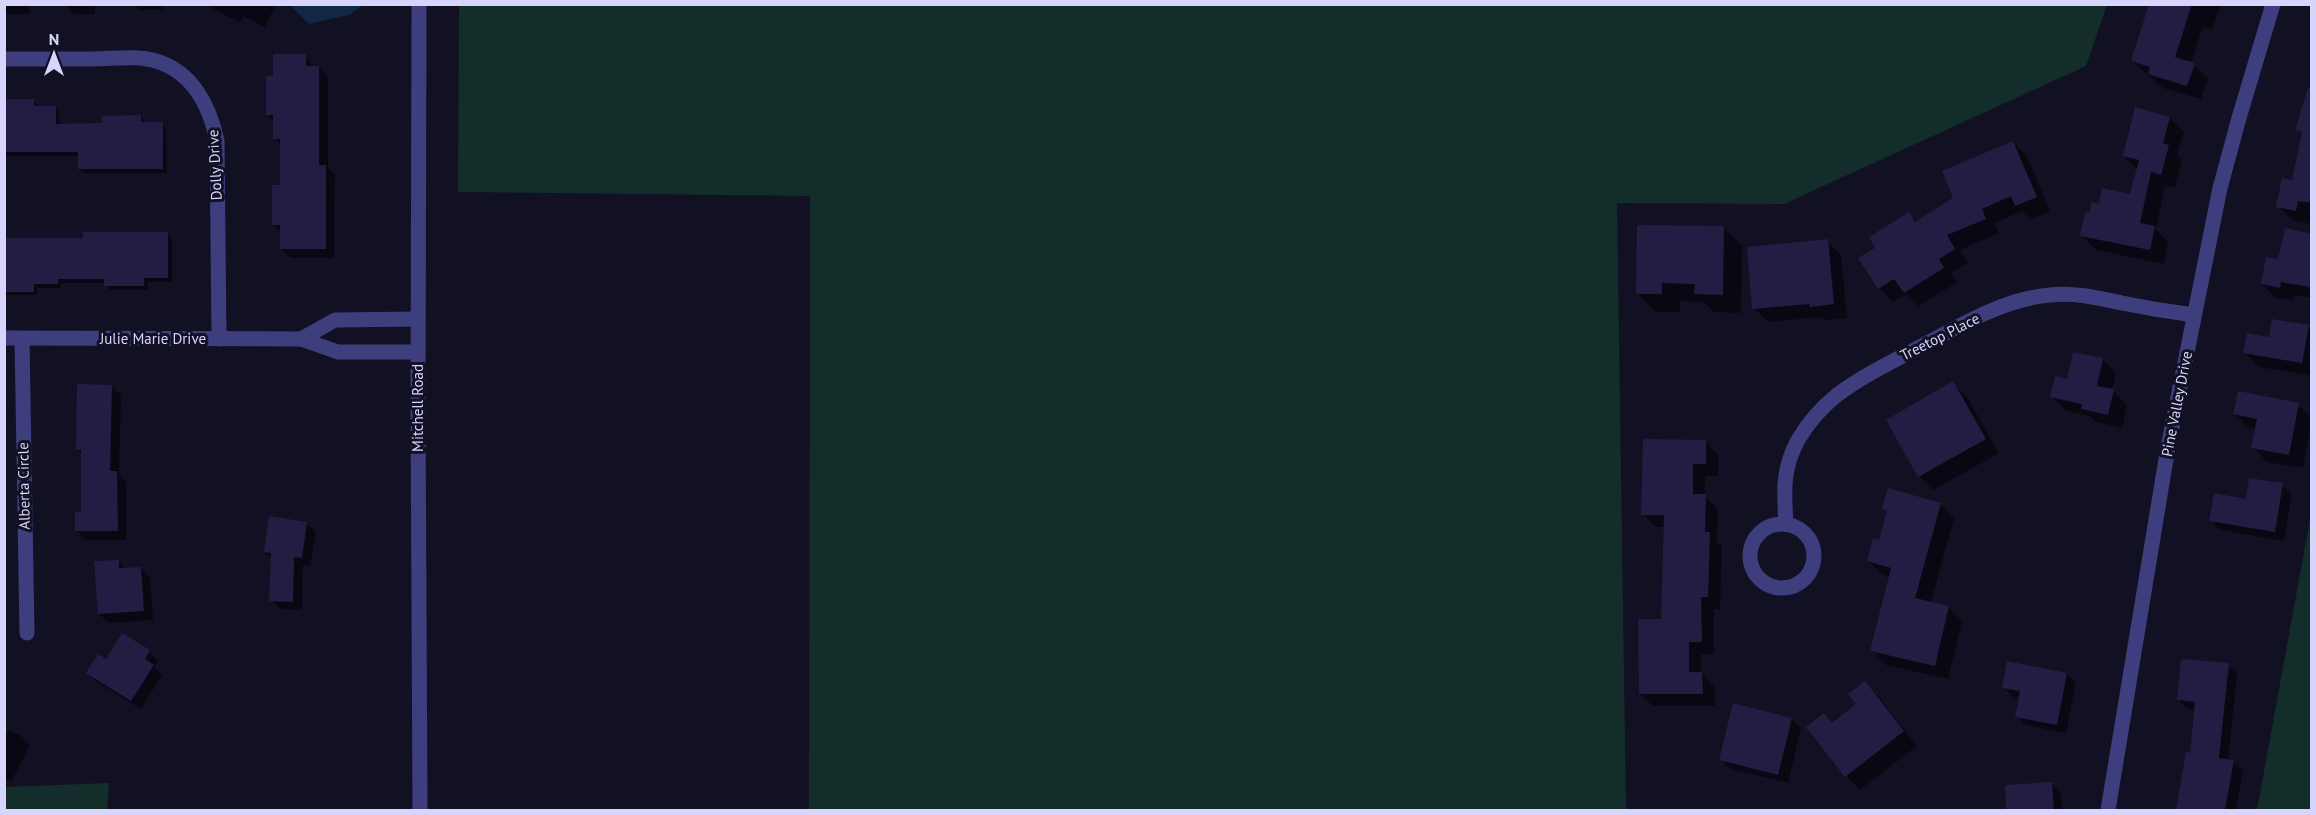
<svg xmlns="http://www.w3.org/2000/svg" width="2316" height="815" font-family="'PT Sans',sans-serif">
	<rect width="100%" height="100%" fill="#121023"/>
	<g fill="#132d2b">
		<path d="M 459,5 L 459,4 L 2107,5 L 2086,66 L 1784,204 L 1617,203 L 1626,810 L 809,810 L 810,196 L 458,192 Z"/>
		<path d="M 2311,514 L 2311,810 L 2257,810 Z"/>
		<path d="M 109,783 L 107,810 L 5,810 L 5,787 Z"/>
	</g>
	<path fill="#112746" d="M 293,4 L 363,4 L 363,5 L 349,15 L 309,24 L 292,7 Z"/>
	<g fill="#0007">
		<path d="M 4,4 L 95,4 L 95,14 L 74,14 L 65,5 L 30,6 L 30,14 L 4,14 Z"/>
		<path d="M 134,4 L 162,4 L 162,10 L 139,10 Z"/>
		<path d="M 204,4 L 276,4 L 265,27 L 243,16 L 240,23 Z"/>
		<path d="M 2164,4 L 2221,4 L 2212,30 L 2203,26 L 2191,63 L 2208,78 L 2201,99 L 2163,88 L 2132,61 Z"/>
		<path d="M 305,56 L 314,67 L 319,67 L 328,76 L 328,168 L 335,175 L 334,258 L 291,258 L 281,249 L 281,232 L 274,225 L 281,187 L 281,145 L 275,138 L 275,122 L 267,114 L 274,77 Z"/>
		<path d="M 2312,84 L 2312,214 L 2310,224 L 2292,220 L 2278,206 L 2293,181 L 2303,135 L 2297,129 Z"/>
		<path d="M 4,100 L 34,100 L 38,107 L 55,107 L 59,111 L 60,125 L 103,125 L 141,117 L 145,124 L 162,124 L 166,128 L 167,173 L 84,173 L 79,169 L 79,156 L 4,156 Z"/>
		<path d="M 2170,118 L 2184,132 L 2177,155 L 2182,160 L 2175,188 L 2165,186 L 2156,229 L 2168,242 L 2164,264 L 2096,250 L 2082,236 L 2091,214 L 2100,205 L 2131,195 L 2138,170 L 2124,156 Z"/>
		<path d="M 2013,142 L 2027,156 L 2050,211 L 2031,219 L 2022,211 L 1995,223 L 1999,233 L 1960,250 L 1968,263 L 1951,273 L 1957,282 L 1919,306 L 1907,294 L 1893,302 L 1879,288 L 1877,248 L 1909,214 L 1917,222 L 1955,198 Z"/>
		<path d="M 1724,228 L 1742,246 L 1741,313 L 1714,312 L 1704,302 L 1680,301 L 1680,312 L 1656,312 L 1637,293 Z"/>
		<path d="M 168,234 L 172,238 L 172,282 L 148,282 L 148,290 L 110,290 L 106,283 L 61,283 L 61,288 L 37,288 L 37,295 L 4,295 L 4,240 L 85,240 Z"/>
		<path d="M 2312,235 L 2312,298 L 2295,295 L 2294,301 L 2276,298 L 2262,284 L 2279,261 Z"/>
		<path d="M 1827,241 L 1841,255 L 1847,318 L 1825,320 L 1822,317 L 1768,322 L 1754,308 Z"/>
		<path d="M 2308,326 L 2312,330 L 2312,376 L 2259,367 L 2245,353 L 2270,338 Z"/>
		<path d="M 2102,359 L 2116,373 L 2112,390 L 2127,405 L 2122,428 L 2096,422 L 2090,416 L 2066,411 L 2052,397 L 2069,381 Z"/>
		<path d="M 1953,383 L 1967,397 L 1999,453 L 1933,490 L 1919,476 Z"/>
		<path d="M 111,386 L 121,395 L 119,475 L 126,482 L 126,540 L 86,540 L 77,531 L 82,513 L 82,454 L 77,449 Z"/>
		<path d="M 2298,405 L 2312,418 L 2303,468 L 2267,462 L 2253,447 L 2256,429 L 2249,428 L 2235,414 Z"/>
		<path d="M 1706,442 L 1718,455 L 1718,476 L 1705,476 L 1705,496 L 1718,509 L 1717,542 L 1722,546 L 1720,610 L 1714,609 L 1714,654 L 1701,654 L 1701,673 L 1715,687 L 1715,706 L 1653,706 L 1640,694 L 1663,620 L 1665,527 L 1656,527 L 1643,514 Z"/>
		<path d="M 2282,485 L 2292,494 L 2284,541 L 2220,530 L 2211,521 L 2247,501 Z"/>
		<path d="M 1940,504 L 1954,518 L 1931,603 L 1948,607 L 1962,621 L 1948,679 L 1886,665 L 1872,651 L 1890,577 L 1883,575 L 1868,561 L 1880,541 L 1888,513 L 1884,509 Z"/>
		<path d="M 306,523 L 316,532 L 310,566 L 303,565 L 302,610 L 280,609 L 271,600 L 272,559 L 265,552 Z"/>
		<path d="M 118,561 L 126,569 L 141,568 L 150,578 L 153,620 L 109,623 L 99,614 Z"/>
		<path d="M 149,652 L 158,661 L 154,667 L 162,675 L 141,709 L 97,682 L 88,673 L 107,661 Z"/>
		<path d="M 2228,665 L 2237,674 L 2228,761 L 2233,762 L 2243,771 L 2236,810 L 2177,810 L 2187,754 L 2191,755 L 2196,710 L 2188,709 L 2178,700 Z"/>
		<path d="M 2067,674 L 2076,683 L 2066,733 L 2026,725 L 2016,716 L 2020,698 L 2013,697 L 2003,687 Z"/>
		<path d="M 1865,683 L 1879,697 L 1917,746 L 1860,790 L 1846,776 L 1824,715 L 1833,724 L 1858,704 Z"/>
		<path d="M 1792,719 L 1801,728 L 1788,783 L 1730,769 L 1721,760 Z"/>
		<path d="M 9,730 L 21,736 L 30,745 L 11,782 L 4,778 L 4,738 Z"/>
		<path d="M 2052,784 L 2061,793 L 2062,810 L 2008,810 L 2007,786 Z"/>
	</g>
	<g fill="#231d43">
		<path d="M 2149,4 L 2192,4 L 2175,57 L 2195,63 L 2187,86 L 2148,74 L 2150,67 L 2131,61 Z"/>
		<path d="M 273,54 L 306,54 L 306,66 L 319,66 L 319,165 L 326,165 L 326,249 L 280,249 L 280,225 L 272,225 L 272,185 L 280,185 L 280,139 L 273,139 L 273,115 L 266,115 L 266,76 L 273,76 Z"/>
		<path d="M 2308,88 L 2312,88 L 2312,203 L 2298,201 L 2296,211 L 2276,207 L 2282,178 L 2292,180 L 2302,132 L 2295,130 Z"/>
		<path d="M 4,99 L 34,99 L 34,106 L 56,106 L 56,124 L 102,123 L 102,116 L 141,115 L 141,122 L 163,122 L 163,169 L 78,169 L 78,152 L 4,152 Z"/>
		<path d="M 2135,107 L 2170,117 L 2163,143 L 2169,145 L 2161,175 L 2151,172 L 2140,223 L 2155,226 L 2150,250 L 2080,236 L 2085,212 L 2090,213 L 2091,202 L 2099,204 L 2102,188 L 2130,194 L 2139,160 L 2123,156 Z"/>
		<path d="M 2013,141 L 2037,197 L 2015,206 L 2011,196 L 1982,209 L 1986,219 L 1947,235 L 1955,249 L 1939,259 L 1944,268 L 1904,293 L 1894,279 L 1878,289 L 1858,258 L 1875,248 L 1869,237 L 1909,212 L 1915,222 L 1953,198 L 1942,171 Z"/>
		<path d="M 1637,225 L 1724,226 L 1723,295 L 1694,294 L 1695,284 L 1662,283 L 1662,294 L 1636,294 Z"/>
		<path d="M 2285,228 L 2312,234 L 2310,287 L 2281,282 L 2280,288 L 2261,284 L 2266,257 L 2278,259 Z"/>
		<path d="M 83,232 L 168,232 L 168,278 L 144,278 L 144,286 L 104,286 L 104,279 L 58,279 L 58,284 L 34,284 L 34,292 L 4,292 L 4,238 L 83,238 Z"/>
		<path d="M 1828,239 L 1834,304 L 1810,307 L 1809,304 L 1752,309 L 1747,247 Z"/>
		<path d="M 2272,319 L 2309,325 L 2302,363 L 2243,353 L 2247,333 L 2269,337 Z"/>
		<path d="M 2073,352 L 2103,358 L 2097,386 L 2114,389 L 2108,415 L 2081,409 L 2082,404 L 2050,397 L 2055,376 L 2067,379 Z"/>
		<path d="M 1953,381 L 1986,439 L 1918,477 L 1886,420 Z"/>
		<path d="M 77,384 L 112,385 L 110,471 L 117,471 L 118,531 L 75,531 L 75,512 L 81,512 L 81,450 L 76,450 Z"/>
		<path d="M 2238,391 L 2299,403 L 2289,455 L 2251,448 L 2257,419 L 2233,414 Z"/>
		<path d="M 1643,439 L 1706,440 L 1706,464 L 1693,464 L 1693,494 L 1706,494 L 1705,532 L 1710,532 L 1708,597 L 1701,597 L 1702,642 L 1689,642 L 1689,672 L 1702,672 L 1703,694 L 1639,694 L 1638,619 L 1661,619 L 1664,515 L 1641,515 Z"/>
		<path d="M 2249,478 L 2283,483 L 2275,532 L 2209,521 L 2214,493 L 2246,499 Z"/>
		<path d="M 1888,488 L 1941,503 L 1915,598 L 1949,606 L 1935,666 L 1870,651 L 1891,568 L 1867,561 L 1873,538 L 1879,540 L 1887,511 L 1882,509 Z"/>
		<path d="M 269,516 L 307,522 L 302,558 L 294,557 L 293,602 L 269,601 L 271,553 L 264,552 Z"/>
		<path d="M 119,560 L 119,568 L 141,567 L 144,611 L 98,614 L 94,561 Z"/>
		<path d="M 122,633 L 150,650 L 145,659 L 154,665 L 131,701 L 86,673 L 98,654 L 106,659 Z"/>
		<path d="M 2181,659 L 2229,663 L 2219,758 L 2234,760 L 2225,810 L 2176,810 L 2186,752 L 2190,753 L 2195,702 L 2177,700 Z"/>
		<path d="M 2007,661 L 2067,673 L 2057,725 L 2015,717 L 2020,691 L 2002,688 Z"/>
		<path d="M 1865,681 L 1904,731 L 1845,777 L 1806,727 L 1824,713 L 1832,723 L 1856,704 L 1848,694 Z"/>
		<path d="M 1733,703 L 1792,718 L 1778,775 L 1719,760 Z"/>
		<path d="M 2052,782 L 2054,810 L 2006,810 L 2005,785 Z"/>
	</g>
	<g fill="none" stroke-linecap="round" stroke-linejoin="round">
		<g stroke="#3e3e7f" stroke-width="15">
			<path d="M 4,59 C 34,59 63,59 92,59 C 113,59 137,55 156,61 C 193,72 210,107 217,141 L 219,339"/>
			<path d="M 418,319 L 335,320 L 301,339 L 338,352 L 418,352"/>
			<path d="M 4,338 L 301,339"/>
			<path d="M 22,339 L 27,633"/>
			<path d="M 1786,524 C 1784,492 1782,469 1798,440 C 1808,423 1822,407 1837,395 C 1861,377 1889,363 1916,349 C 1958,327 2002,299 2050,295 C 2074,292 2099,298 2122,303 C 2146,308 2170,312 2194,315"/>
			<circle cx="1782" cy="556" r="32"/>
			<path d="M 2108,810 L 2168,447 L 2220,188 L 2239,118 L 2273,4"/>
		</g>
		<path stroke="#3e3e7f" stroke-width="15" d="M 419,4 L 418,410 L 420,810"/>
	</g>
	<g text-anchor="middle" stroke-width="6" stroke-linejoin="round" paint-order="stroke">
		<g font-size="15" fill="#d8d5fc" stroke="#121023">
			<text transform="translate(215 165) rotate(-93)" y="5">Dolly Drive</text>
			<text transform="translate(1940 337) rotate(-27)" y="5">Treetop Place</text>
			<text x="153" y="344">Julie Marie Drive</text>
			<text transform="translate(2177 404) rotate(-79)" y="5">Pine Valley Drive</text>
			<text transform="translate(418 408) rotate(-90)" y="5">Mitchell Road</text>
			<text transform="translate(24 486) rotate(-91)" y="5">Alberta Circle</text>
		</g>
	</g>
	<rect width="2316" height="815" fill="none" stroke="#d8d5fc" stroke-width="12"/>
	<g transform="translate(54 54)" stroke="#121023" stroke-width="4.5" paint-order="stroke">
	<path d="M0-4.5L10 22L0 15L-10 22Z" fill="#d8d5fc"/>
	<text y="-9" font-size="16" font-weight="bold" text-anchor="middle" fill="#d8d5fc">N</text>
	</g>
</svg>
